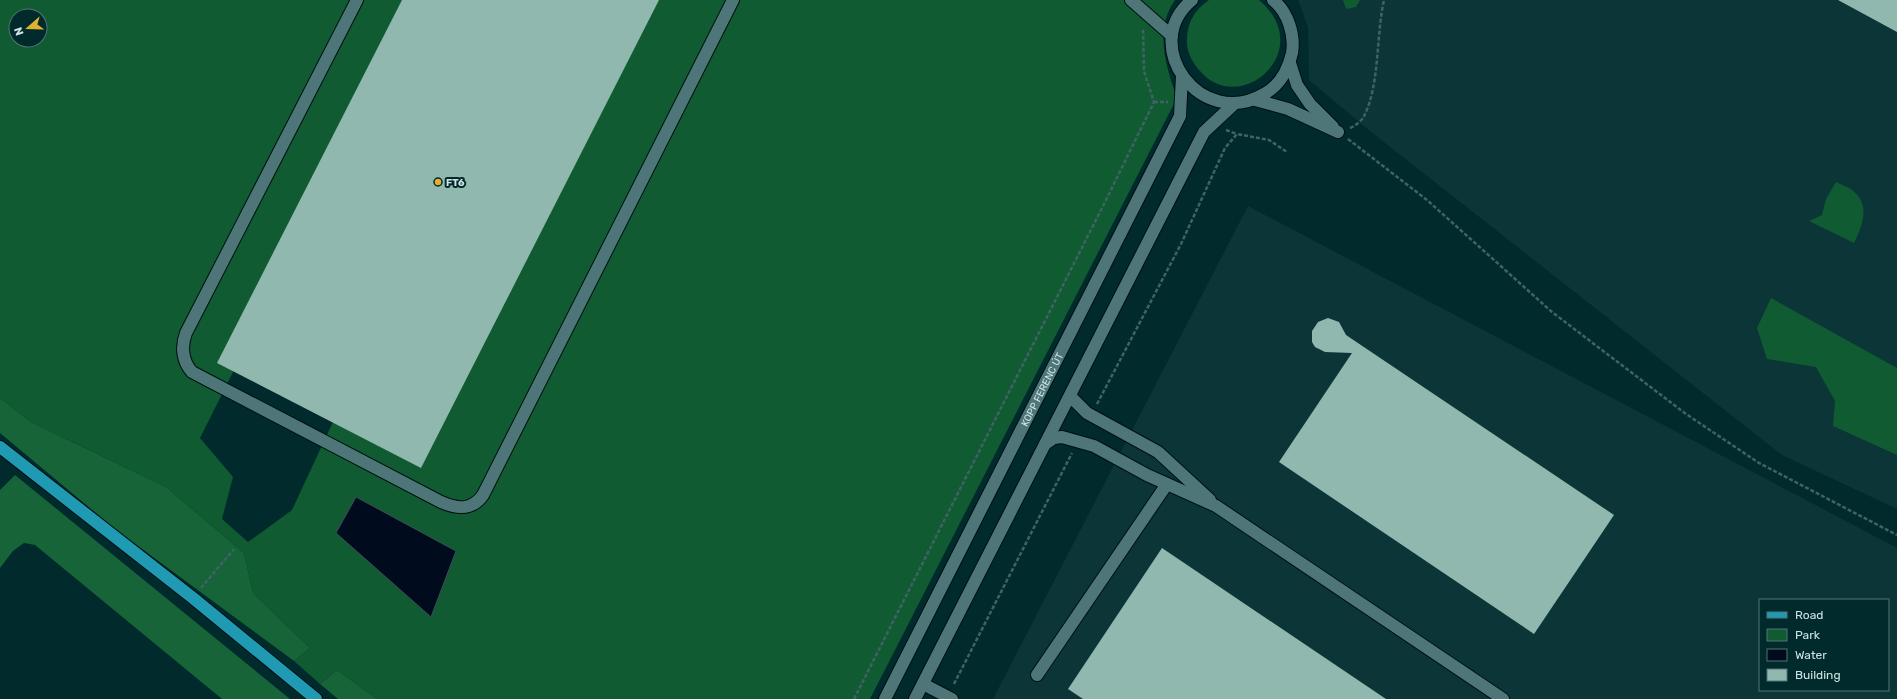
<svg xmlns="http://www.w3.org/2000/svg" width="1897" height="699" font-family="Rubik,sans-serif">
	<rect width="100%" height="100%" fill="#002a2c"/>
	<g fill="#0b3537" fill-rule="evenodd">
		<path d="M 1298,0 L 1897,0 L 1897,509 L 1782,455 L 1371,132 L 1309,80 L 1308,27 Z"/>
		<path d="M 1248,206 L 1897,548 L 1897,699 L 993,699 ZM 1760,600 L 1888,600 L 1888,690 L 1760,690 Z"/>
	</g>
	<g fill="#105b32" fill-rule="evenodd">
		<path d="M 0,0 L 460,0 L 361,116 L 200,438 L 233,477 L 222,519 L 248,542 L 292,510 L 529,0 L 1175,0 C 1154,29 1166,67 1177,98 L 870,699 L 377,699 L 337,670 L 320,684 L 294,661 L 310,648 L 253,593 L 244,553 L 166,487 L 31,422 L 0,398 ZM 16,16 L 40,16 L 40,40 L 16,40 Z"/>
		<path d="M 1209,0 L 1259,0 C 1318,50 1240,118 1200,71 C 1193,63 1188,55 1187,44 C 1186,25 1193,11 1209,0 Z"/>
		<path d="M 1343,0 L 1360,0 L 1356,7 L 1346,9 Z"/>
		<path d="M 1836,182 C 1841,185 1849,187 1853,191 C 1871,205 1862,227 1854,243 L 1809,221 L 1822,215 L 1826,199 Z"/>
		<path d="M 1771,298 L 1897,368 L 1897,455 L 1833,426 L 1835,401 L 1816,367 L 1767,359 L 1757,328 Z"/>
	</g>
	<g fill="#166438">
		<path d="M 0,398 L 31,422 L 166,487 L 244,553 L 253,593 L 310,648 L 294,661 L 115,529 L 0,433 Z"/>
		<path d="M 15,475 L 290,699 L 222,699 L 35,545 L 24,543 L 13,551 L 0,568 L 0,490 Z"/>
		<path d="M 337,670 L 377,699 L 338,699 L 320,684 Z"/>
	</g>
	<path fill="#000b1e" stroke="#3e4c59" d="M 356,497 L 456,551 L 431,617 L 336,533 Z"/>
	<g fill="#91b8ae">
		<path d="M 402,0 L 659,0 L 421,468 L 217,363 Z"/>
		<path d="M 1838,0 L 1897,0 L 1897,32 Z"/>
		<path d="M 1328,318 L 1339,322 L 1346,335 L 1614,515 L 1534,634 L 1279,462 L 1352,353 L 1325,352 L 1315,347 L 1312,342 L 1312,331 L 1318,322 Z"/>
		<path d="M 1162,548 L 1386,699 L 1083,699 L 1068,689 Z"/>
	</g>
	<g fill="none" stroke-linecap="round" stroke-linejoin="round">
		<g stroke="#001011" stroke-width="14">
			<g id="minor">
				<path d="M 357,0 L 186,333 C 181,346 182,361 192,372 L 441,502 C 457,509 472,511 483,495 L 733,0"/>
				<path d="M 1131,0 L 1172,36"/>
				<path d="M 1192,0 C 1138,45 1201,131 1264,94 C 1279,86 1288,70 1292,53 C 1295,35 1288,12 1273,0"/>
				<path d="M 1290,63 L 1297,85 L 1310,104 L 1333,127"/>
				<path d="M 1255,100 L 1288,109 L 1338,132"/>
				<path d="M 1070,396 L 1087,413 L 1158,452 L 1210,500"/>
				<path d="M 1045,444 L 1054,438 L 1062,437 L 1094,446 L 1147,475 L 1216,506 L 1503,699"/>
				<path d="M 1037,675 L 1167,484"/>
				<path d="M 923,684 L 952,699"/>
				<path id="s1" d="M 885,699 L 1180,116 L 1182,76"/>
				<path d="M 915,699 L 1204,132 L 1234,104"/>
			</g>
		</g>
		<g stroke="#001011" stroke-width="14">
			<path id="major" d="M 0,447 L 193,598 L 316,699"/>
		</g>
		<g stroke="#3f6365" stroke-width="2.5" stroke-dasharray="4 2" stroke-linecap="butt">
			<path d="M 1154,102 L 1168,102"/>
			<path d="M 1350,128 C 1355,126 1362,121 1364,116 C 1380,85 1376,35 1384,0"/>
			<path d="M 1226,130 L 1237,134"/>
			<path d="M 1348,139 L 1427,200 L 1552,312 L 1686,414 L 1759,463 L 1897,535"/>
			<path d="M 1097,404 L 1181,244 L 1225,148 L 1237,134 L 1269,140 L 1287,152"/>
			<path d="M 201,588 L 234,549"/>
			<path d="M 954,684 L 1072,453"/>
			<path d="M 854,699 L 1106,200 L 1154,102 L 1144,71 L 1143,29"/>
		</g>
		<use href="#minor" stroke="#4e7678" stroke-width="12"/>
		<use href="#major" stroke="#2099b3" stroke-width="12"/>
	</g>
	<circle fill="#e2af34" stroke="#002a2c" stroke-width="1.5" cx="438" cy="182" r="4"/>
	<g text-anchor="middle" stroke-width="4" stroke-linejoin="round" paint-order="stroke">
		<g font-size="10" font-weight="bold" fill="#cee3e4" stroke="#002a2c" text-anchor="start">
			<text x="446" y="186">FT6</text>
		</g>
		<g font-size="10" fill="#cee3e4" stroke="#002a2c">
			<text dy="4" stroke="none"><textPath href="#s1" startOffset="347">KOPP FERENC ÚT</textPath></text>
		</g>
	</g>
	<rect x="1759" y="599" width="130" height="92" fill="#002a2c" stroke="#527476"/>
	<rect x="1767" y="612" width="20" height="6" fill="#2099b3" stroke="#527476"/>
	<text x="1795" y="619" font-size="12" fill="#cee3e4">Road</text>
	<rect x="1767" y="629" width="20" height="12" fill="#105b32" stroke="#527476"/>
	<text x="1795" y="639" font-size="12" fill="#cee3e4">Park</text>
	<rect x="1767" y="649" width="20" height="12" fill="#000b1e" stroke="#527476"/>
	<text x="1795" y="659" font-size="12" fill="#cee3e4">Water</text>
	<rect x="1767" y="669" width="20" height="12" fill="#91b8ae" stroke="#527476"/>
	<text x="1795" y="679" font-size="12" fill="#cee3e4">Building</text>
	<g transform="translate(28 28) rotate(250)"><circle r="19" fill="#002a2c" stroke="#527476"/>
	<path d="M0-3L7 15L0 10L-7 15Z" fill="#e2af34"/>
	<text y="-6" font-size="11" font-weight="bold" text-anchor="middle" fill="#cee3e4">N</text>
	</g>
</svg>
